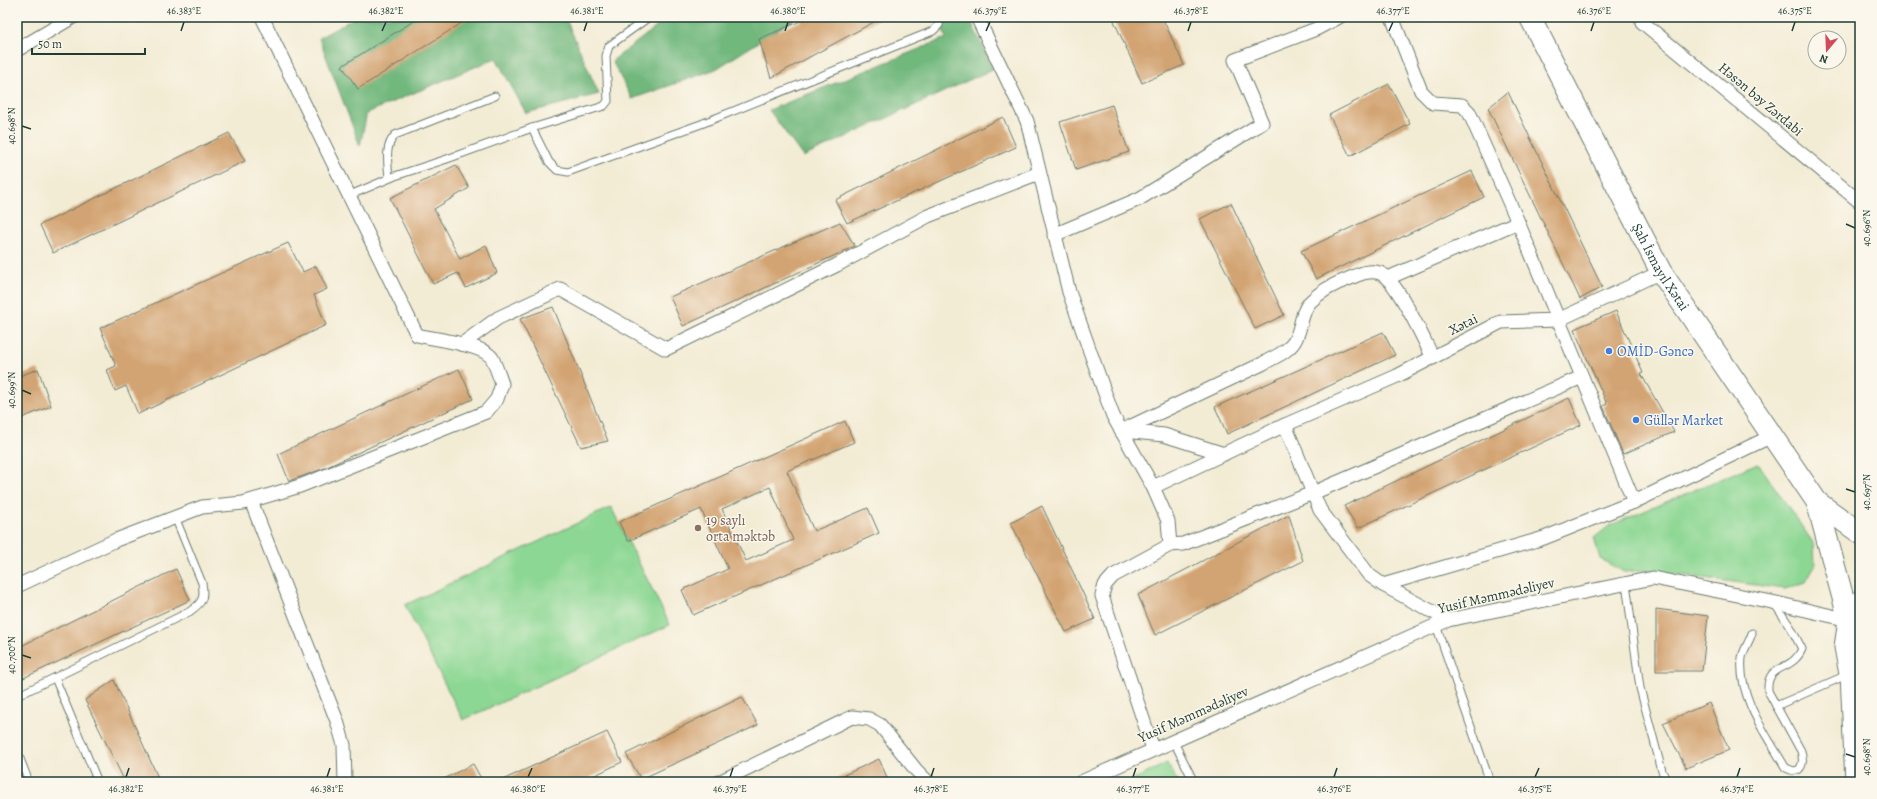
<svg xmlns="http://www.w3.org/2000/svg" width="1877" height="799" font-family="Alegreya,serif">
	<rect width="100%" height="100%" fill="#fbf7ec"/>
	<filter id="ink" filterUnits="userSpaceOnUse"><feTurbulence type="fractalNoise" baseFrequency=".025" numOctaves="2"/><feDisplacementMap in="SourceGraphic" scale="8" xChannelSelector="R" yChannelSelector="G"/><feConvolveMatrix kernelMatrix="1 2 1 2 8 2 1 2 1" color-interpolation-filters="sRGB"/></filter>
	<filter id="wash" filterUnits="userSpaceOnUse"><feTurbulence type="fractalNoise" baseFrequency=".012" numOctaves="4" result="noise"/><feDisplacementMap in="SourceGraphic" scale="16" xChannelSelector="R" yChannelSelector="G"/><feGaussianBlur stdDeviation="0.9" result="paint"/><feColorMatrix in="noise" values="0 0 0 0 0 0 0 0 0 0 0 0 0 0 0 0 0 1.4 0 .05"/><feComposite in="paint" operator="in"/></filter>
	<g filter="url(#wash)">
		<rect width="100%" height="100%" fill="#f3ecd5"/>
		<g fill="#8cd793" stroke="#568a64">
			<path d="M 1758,463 L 1814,544 L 1815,566 L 1806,582 L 1785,589 L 1645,570 L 1624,572 L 1600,559 L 1594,538 L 1609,526 Z"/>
			<path d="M 611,507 L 670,625 L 463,720 L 405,605 Z"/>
			<path d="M 1167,763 L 1178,782 L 1129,782 Z"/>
		</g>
		<g fill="#71b87d" stroke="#487a58">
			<path d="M 356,17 L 565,17 L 599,94 L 526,113 L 496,58 L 367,113 L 360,146 L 319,38 Z"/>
			<path d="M 669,17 L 798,17 L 716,69 L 632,99 L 612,61 Z"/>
			<path d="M 937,17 L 969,17 L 993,69 L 803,157 L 769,110 L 946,38 Z"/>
		</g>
		<g id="blocks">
			<g fill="#d3a473" fill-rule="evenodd">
				<path d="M 420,17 L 471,17 L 358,89 L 342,66 Z"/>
				<path d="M 810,17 L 883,17 L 771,78 L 759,39 Z"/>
				<path d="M 1124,17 L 1162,17 L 1184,65 L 1142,83 L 1114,21 Z"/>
				<path d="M 1389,84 L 1410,124 L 1350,156 L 1329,115 Z"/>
				<path d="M 1508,92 L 1602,287 L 1580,299 L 1488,108 Z"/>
				<path d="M 1112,105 L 1129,152 L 1076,170 L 1060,122 Z"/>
				<path d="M 1003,117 L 1016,147 L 847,223 L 835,200 Z"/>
				<path d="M 229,133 L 245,161 L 53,253 L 40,225 Z"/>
				<path d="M 456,165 L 469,188 L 434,209 L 460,259 L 486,245 L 497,273 L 466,288 L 458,273 L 433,284 L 390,198 Z"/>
				<path d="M 1472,171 L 1484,197 L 1316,279 L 1301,251 Z"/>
				<path d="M 1231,203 L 1284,315 L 1255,329 L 1200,219 Z"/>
				<path d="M 840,222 L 855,246 L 683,326 L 670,297 Z"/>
				<path d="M 288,243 L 303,272 L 316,266 L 327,289 L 314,295 L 326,325 L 138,414 L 126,386 L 115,391 L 107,370 L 116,366 L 100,328 Z"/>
				<path d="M 553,307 L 608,441 L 581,447 L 520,319 Z"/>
				<path d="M 1616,311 L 1643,373 L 1641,374 L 1674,432 L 1623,454 L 1603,406 L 1607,404 L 1574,329 Z"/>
				<path d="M 1383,332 L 1395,355 L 1227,434 L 1215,407 Z"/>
				<path d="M 38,369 L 51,406 L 17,420 L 17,377 Z"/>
				<path d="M 459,369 L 473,399 L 325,468 L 289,481 L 278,454 Z"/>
				<path d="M 1569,398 L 1581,425 L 1358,528 L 1344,506 Z"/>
				<path d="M 845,421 L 854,442 L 787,471 L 814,531 L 868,508 L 879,533 L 693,615 L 682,590 L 728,569 L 701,509 L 628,541 L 619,522 ZM 770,487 L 793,540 L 746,561 L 722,509 Z"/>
				<path d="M 1042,506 L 1095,619 L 1066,632 L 1011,523 Z"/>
				<path d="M 1289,515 L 1303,561 L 1155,635 L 1138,595 Z"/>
				<path d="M 176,569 L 190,600 L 17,681 L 17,648 Z"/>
				<path d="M 1656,609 L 1708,616 L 1702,671 L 1656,671 Z"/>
				<path d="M 114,680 L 160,782 L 125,782 L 85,700 Z"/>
				<path d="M 742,697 L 758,725 L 641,779 L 626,754 Z"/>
				<path d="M 1709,703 L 1729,750 L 1686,768 L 1663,723 Z"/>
				<path d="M 607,732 L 622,762 L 581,782 L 498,782 Z"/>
				<path d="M 879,759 L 889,782 L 829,782 Z"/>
				<path d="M 473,764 L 483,782 L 438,782 Z"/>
			</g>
		</g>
	</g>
	<g filter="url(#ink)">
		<use href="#blocks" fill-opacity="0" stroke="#697a6c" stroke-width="1"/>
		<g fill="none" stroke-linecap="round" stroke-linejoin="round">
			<g stroke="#697a6c" stroke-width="9">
				<g id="lane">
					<path d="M 532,128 L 549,162 L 557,170 L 568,172 L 701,124 L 933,31 L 939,25 L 940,17"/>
					<path d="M 389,178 C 388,163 384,147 395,135 L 495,96"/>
					<path d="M 348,196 L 395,176 L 447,159 L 532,128 L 604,106 L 608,101 L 606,56 L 609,46 L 649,17"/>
					<path d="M 1626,583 L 1640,688 L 1662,771 L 1667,782"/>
					<path d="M 1436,625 L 1490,782"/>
					<path d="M 1752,633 C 1750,641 1743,650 1742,658 C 1738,698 1766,734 1785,767 C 1800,777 1805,765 1801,751 L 1768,691 C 1766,662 1792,673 1802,649 L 1791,628 L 1774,603"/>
					<path d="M 55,678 L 98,782"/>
					<path d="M 17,696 L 189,612 C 202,603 205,599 202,583 L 175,517"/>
					<path d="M 1776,706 L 1849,674"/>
					<path d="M 1173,740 L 1194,782"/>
					<path d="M 17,751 L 29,782"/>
				</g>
			</g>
			<g stroke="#697a6c" stroke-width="15">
				<g id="street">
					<path d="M 977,17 L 1027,121 L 1069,292 L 1113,416 L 1153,487 L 1168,521 L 1170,545 L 1113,576 L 1105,585 L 1102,596 L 1153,749"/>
					<path d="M 1392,17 L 1421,91 L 1433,103 L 1462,105 L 1469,112 L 1518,222 L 1634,502"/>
					<path d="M 1642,22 L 1860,202"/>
					<path d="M 17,50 L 73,17"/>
					<path d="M 1054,235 L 1139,199 L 1262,123 L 1235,60 L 1316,29 L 1339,17"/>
					<path d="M 1388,278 L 1518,222"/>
					<path d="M 462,344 L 498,318 L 560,289 L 666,349 L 837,265 L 928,216 L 1039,173"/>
					<path d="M 1285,425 L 1320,510 L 1369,575 L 1383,585 L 1448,620"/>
					<path d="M 1121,431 L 1262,364 C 1272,358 1288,352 1294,342 C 1302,330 1300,313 1310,302 C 1321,291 1334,284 1348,279 C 1358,275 1369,269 1380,273 C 1397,280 1424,340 1433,358"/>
					<path d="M 1123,431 L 1164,435 L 1224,454"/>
					<path d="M 1153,487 L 1285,425 L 1397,376 L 1501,322 L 1558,320 L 1661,272"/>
					<path d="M 251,501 L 337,721 L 344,745 L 345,782"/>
					<path d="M 1170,545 L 1183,544 L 1313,493 L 1582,377"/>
					<path d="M 1383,585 L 1544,538 L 1634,502 L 1774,435"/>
					<path d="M 17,586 L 116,540 L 202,507 L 243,503 L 300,486 L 486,412 L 497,399 L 502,384 C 499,376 496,366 492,358 C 483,344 433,339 417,335 L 262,17"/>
					<path d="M 719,782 L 852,717 L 869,719 L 880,725 L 916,770 L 928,782"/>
					<path d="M 1081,782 L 1448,620 L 1653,578 L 1772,602 L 1849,620"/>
				</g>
			</g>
			<g stroke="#697a6c" stroke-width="21">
				<path id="secondary" d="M 1850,674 L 1855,782"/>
			</g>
			<g stroke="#697a6c" stroke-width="23">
				<g id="primary">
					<path id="s1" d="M 1530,17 L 1661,272 L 1817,502 L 1849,620"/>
					<path d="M 1817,502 L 1860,533"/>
					<path d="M 1860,601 L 1849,620 L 1845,647 L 1850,674 L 1860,690"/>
				</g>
			</g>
			<use href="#lane" stroke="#fff" stroke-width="7"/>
			<use href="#street" stroke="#fff" stroke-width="13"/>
			<use href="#secondary" stroke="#fff" stroke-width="19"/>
			<use href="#primary" stroke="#fff" stroke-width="21"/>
		</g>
	</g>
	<path fill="none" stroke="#1f3d34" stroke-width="1.5" d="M 181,31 L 184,22M 382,31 L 386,22M 584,31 L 587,22M 785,31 L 788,22M 986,31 L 990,22M 1188,31 L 1191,22M 1389,31 L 1393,22M 1591,31 L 1594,22M 1792,31 L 1795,22M 22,126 L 31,129M 1846,224 L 1855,228M 22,390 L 31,394M 1846,489 L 1855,492M 22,655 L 31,658M 1846,754 L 1855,757M 126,777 L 129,768M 327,777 L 330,768M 528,777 L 532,768M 730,777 L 733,768M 931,777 L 934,768M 1133,777 L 1136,768M 1334,777 L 1337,768M 1535,777 L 1539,768M 1737,777 L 1740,768"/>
	<g fill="#3f7fe0" stroke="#fbf7ec" stroke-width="1.5">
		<circle cx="1609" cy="351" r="4"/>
		<circle cx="1636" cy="420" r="4"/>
	</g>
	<circle fill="#8d6e63" stroke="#fbf7ec" stroke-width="1.5" cx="698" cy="528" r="4"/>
	<g text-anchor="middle" stroke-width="3" stroke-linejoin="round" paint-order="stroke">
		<g font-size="14" fill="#1f3d34" stroke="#fbf7ec">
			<text transform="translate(1761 99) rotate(40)" y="5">Həsən bəy Zərdabi</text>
			<text dy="5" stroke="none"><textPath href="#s1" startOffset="282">Şah İsmayıl Xətai</textPath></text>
			<text transform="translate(1463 324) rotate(-27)" y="5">Xətai</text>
			<text transform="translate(1496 595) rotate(-13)" y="5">Yusif Məmmədəliyev</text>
			<text transform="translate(1193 714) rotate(-24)" y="5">Yusif Məmmədəliyev</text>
		</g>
		<g font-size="14" fill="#366cbe" stroke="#fbf7ec" text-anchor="start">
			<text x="1617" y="356">OMİD-Gəncə</text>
			<text x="1644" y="425">Güllər Market</text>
		</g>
		<g font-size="14" fill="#785e54" stroke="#fbf7ec" text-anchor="start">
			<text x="706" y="525">19 saylı<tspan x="706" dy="16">orta məktəb</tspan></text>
		</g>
	</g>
	<rect width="1877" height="799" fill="none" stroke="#fbf7ec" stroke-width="44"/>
	<g transform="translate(1827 50) rotate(199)"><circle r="19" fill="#fbf7ec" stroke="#a3ada2"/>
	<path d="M0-3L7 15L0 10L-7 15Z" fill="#d1495b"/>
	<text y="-6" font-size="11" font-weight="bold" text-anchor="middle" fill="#1f3d34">N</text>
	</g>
	<path d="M32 48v6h113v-6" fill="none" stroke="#1f3d34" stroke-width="2"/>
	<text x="38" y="48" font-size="12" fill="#1f3d34" stroke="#fbf7ec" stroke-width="3" paint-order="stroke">50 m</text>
	<rect x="22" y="22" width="1833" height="755" fill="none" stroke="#1f3d34" stroke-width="1.5"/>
	<g font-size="10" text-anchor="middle" fill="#1f3d34">
		<text x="184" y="14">46.383°E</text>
		<text x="386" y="14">46.382°E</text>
		<text x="587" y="14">46.381°E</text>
		<text x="788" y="14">46.380°E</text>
		<text x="990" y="14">46.379°E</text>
		<text x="1191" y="14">46.378°E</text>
		<text x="1393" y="14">46.377°E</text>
		<text x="1594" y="14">46.376°E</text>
		<text x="1795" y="14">46.375°E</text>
		<text transform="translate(11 126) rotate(-90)" y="4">40.698°N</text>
		<text transform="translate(1866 228) rotate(-90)" y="4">40.696°N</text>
		<text transform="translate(11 390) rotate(-90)" y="4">40.699°N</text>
		<text transform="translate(1866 492) rotate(-90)" y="4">40.697°N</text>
		<text transform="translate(11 655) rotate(-90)" y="4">40.700°N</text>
		<text transform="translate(1866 757) rotate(-90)" y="4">40.698°N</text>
		<text x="126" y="792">46.382°E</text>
		<text x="327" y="792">46.381°E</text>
		<text x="528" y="792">46.380°E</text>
		<text x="730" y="792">46.379°E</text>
		<text x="931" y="792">46.378°E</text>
		<text x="1133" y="792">46.377°E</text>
		<text x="1334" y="792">46.376°E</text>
		<text x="1535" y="792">46.375°E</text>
		<text x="1737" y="792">46.374°E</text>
	</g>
</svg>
